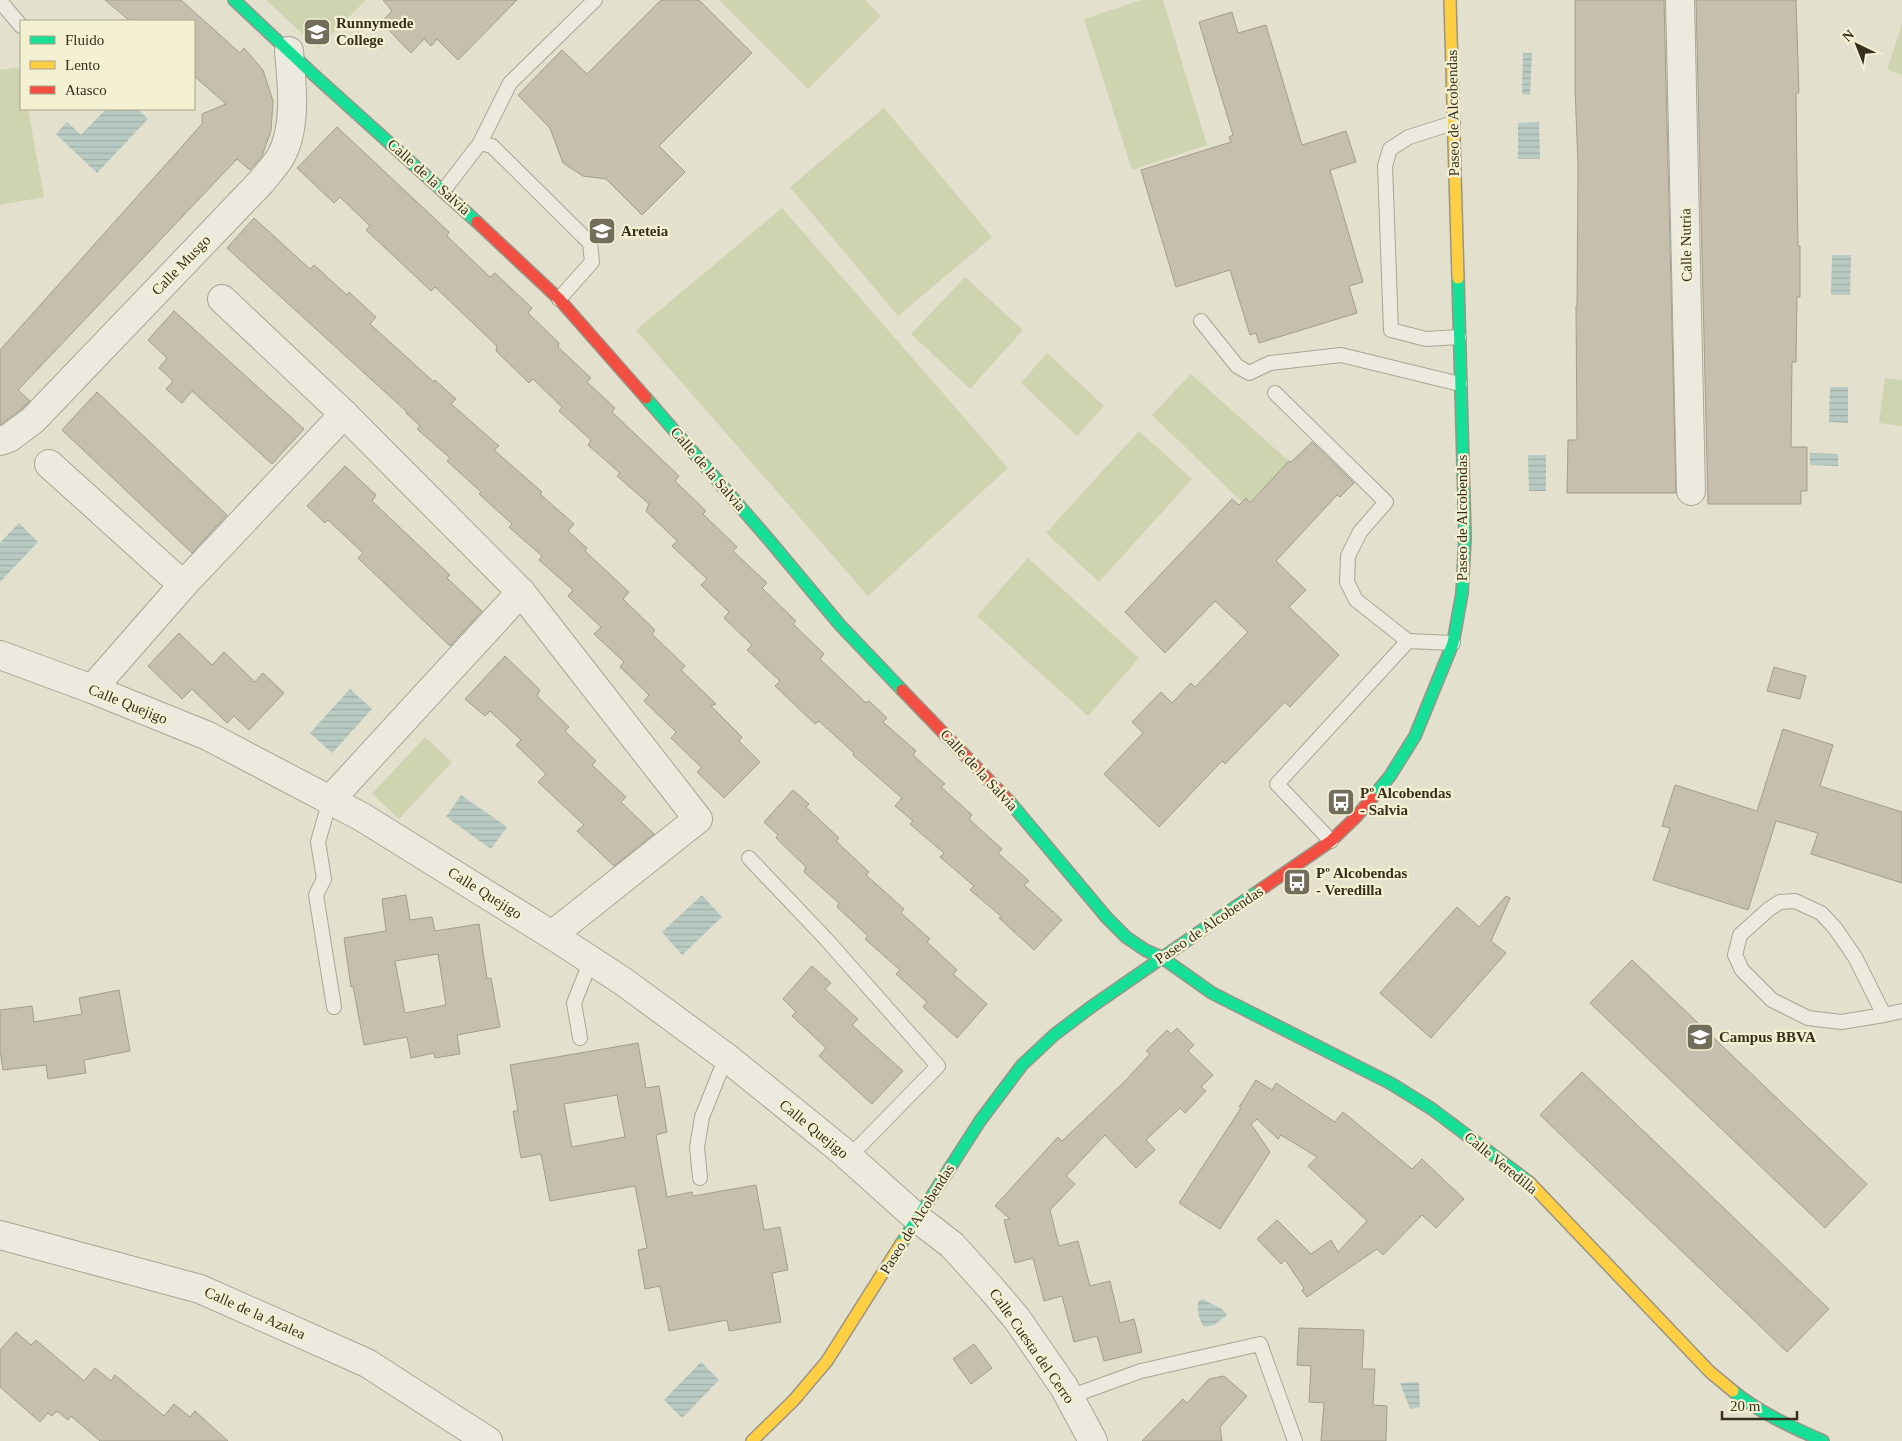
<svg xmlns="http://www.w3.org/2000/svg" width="1902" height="1441" font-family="'Times New Roman',serif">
	<defs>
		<pattern id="water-rules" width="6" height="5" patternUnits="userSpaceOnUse" patternTransform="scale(1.25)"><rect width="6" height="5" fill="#b8cac2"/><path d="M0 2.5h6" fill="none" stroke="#9faea6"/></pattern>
	</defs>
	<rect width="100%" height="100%" fill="#e3e1cd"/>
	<g fill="#cdd4af">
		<path d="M 266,0 L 366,0 L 318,48 Z"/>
		<path d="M 719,0 L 865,0 L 881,16 L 808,89 Z"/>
		<path d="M 1141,0 L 1163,0 L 1207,145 L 1132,170 L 1084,19 Z"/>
		<path d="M 1902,24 L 1902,75 L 1887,70 Z"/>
		<path d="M 21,67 L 21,109 L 28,109 L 44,197 L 0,205 L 0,70 Z"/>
		<path d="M 884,108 L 992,237 L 898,316 L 790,187 Z"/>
		<path d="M 782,208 L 1008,468 L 868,596 L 636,330 Z"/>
		<path d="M 965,277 L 1023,330 L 970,389 L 911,334 Z"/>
		<path d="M 1047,353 L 1104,406 L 1077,436 L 1021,383 Z"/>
		<path d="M 1191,374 L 1289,461 L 1250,503 L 1246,498 L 1242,502 L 1152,415 Z"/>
		<path d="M 1885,378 L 1902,380 L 1902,426 L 1879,423 Z"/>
		<path d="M 1139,431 L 1192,479 L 1099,582 L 1046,533 Z"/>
		<path d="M 1028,558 L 1139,658 L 1088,716 L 977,616 Z"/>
		<path d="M 425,737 L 452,762 L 399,819 L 372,794 Z"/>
	</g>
	<g fill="url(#water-rules)">
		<path d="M 1523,53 L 1532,53 L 1530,95 L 1522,94 Z"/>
		<path d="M 106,109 L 138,109 L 148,119 L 97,173 L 56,134 L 67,122 L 81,135 Z"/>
		<path d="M 1539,122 L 1540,159 L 1518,159 L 1518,123 Z"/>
		<path d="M 1832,255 L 1851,255 L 1850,295 L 1831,295 Z"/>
		<path d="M 1830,387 L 1848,387 L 1848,423 L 1829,422 Z"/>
		<path d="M 1810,453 L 1838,454 L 1838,466 L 1810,465 Z"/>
		<path d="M 1528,455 L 1546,455 L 1546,491 L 1529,491 Z"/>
		<path d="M 19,523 L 38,542 L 0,582 L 0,543 Z"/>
		<path d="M 350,689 L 372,709 L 332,753 L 310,733 Z"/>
		<path d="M 461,795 L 507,827 L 491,849 L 446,817 Z"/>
		<path d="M 702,895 L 722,917 L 682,955 L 662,932 Z"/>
		<path d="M 1202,1299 L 1222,1309 L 1227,1315 L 1214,1325 L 1204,1327 C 1199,1319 1197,1312 1198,1302 Z"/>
		<path d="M 701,1362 L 719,1380 L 682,1418 L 664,1400 Z"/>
		<path d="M 1419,1382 L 1420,1407 L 1410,1409 L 1400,1383 Z"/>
	</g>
	<g fill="#c7bfad" stroke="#a39d8c" fill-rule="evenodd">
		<path d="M 105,0 L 181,0 L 240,53 L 244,48 L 263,70 L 273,101 L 271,131 L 262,156 L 250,170 L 237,159 L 18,390 L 30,401 L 23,408 L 0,425 L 0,350 L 202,124 L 202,114 L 226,104 L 194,76 L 194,21 L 130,21 Z"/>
		<path d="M 383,0 L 517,0 L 458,60 L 437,39 L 431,46 L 424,39 L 411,53 L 381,22 L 392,11 Z"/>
		<path d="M 661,0 L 699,0 L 752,53 L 659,146 L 685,172 L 642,215 L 606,179 L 583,176 L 563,163 L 550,128 L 518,95 L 562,50 L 587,74 Z"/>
		<path d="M 1575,0 L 1664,0 L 1676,493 L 1567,493 L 1568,440 L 1577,440 L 1576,306 L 1577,306 L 1578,166 L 1575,87 Z"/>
		<path d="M 1696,0 L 1796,0 L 1799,93 L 1796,93 L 1797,178 L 1798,246 L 1800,246 L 1800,297 L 1797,297 L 1796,362 L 1792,362 L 1791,447 L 1807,447 L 1807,491 L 1801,491 L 1801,504 L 1708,504 Z"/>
		<path d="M 1232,12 L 1238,33 L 1266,25 L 1302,145 L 1346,131 L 1356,162 L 1330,170 L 1363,282 L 1349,286 L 1357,313 L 1259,343 L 1256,333 L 1250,335 L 1230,270 L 1176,287 L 1141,170 L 1231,142 L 1229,137 L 1233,135 L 1199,22 Z"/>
		<path d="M 337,127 L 449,232 L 447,236 L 490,277 L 495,273 L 532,308 L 528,313 L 559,343 L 558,347 L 591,378 L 587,382 L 615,408 L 612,412 L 679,476 L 675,481 L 706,511 L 703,514 L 737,547 L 733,551 L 767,583 L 762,588 L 796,621 L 793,624 L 824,654 L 820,659 L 866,703 L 869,701 L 887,718 L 883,722 L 916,751 L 913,755 L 945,784 L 941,787 L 972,815 L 969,819 L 1002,849 L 998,853 L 1029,881 L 1024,885 L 1062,920 L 1034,950 L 999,918 L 1002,917 L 970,890 L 974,886 L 940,857 L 944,853 L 910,824 L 913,821 L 895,806 L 902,798 L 853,755 L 854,753 L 819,721 L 815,724 L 775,686 L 780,681 L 747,650 L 752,645 L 724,618 L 729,612 L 701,585 L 707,579 L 672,546 L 677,541 L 646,511 L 649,504 L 617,476 L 620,473 L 588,445 L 591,440 L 559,411 L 562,407 L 533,379 L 529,383 L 496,351 L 497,346 L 435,287 L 431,291 L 366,230 L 370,226 L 340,197 L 334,203 L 297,168 Z"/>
		<path d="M 254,218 L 310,269 L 314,265 L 347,295 L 349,292 L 376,317 L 370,324 L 434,382 L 435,380 L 456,399 L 451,404 L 499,446 L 494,450 L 542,492 L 540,494 L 574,524 L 568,531 L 587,548 L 585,551 L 629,592 L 623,599 L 655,630 L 652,634 L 685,666 L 681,670 L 716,704 L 711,706 L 742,737 L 739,741 L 760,762 L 724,798 L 697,772 L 702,768 L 671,738 L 676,732 L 644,701 L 649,695 L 620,667 L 624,662 L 594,634 L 601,627 L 568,596 L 573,590 L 539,560 L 542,556 L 509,527 L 512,524 L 479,494 L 481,492 L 447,461 L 450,458 L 417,429 L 420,426 L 406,413 L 407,412 L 227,248 Z"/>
		<path d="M 174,311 L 304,429 L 272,464 L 192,391 L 182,403 L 166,389 L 173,381 L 159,368 L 167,358 L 148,340 Z"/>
		<path d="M 97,392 L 227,515 L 192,553 L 62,430 Z"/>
		<path d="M 1312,442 L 1354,483 L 1340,497 L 1337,495 L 1276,561 L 1306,590 L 1289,607 L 1339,655 L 1290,707 L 1285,702 L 1225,764 L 1222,761 L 1159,827 L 1104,774 L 1143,733 L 1132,722 L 1161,692 L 1172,703 L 1191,683 L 1195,687 L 1248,632 L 1215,601 L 1165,653 L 1125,612 L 1232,499 L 1239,505 L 1246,498 L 1250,503 L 1289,461 L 1291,462 Z"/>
		<path d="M 345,466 L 376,495 L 372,501 L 450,575 L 447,578 L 482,611 L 450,646 L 358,558 L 363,553 L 328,520 L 325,523 L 307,506 Z"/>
		<path d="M 179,633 L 212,665 L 224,652 L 255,682 L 263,673 L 284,693 L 249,730 L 234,716 L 227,723 L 192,689 L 182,699 L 148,666 Z"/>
		<path d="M 505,656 L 540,690 L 537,696 L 569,727 L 565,731 L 596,761 L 592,765 L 626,797 L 621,802 L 654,834 L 614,866 L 577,831 L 584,825 L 538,782 L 546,774 L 516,745 L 521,740 L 490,711 L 485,716 L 465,699 Z"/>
		<path d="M 1774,667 L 1806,676 L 1800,699 L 1767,691 Z"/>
		<path d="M 1783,729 L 1833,745 L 1820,786 L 1902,812 L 1902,883 L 1811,854 L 1818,833 L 1776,821 L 1748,910 L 1653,880 L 1670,828 L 1662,826 L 1675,785 L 1757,811 Z"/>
		<path d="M 793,790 L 809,804 L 806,807 L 839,838 L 836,841 L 869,872 L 866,875 L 904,909 L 901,913 L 930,939 L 927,942 L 957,970 L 953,974 L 987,1004 L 957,1038 L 923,1007 L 927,1002 L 896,974 L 900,970 L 865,939 L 868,936 L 837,907 L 839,903 L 804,872 L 806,867 L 776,838 L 778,835 L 764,822 Z"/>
		<path d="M 406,895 L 410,920 L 432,917 L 435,931 L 479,924 L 487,979 L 491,978 L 500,1027 L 457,1035 L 460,1054 L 435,1058 L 434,1053 L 411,1058 L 407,1037 L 364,1045 L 353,986 L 351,987 L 344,938 L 386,931 L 382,899 ZM 438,954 L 446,1005 L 405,1013 L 395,961 Z"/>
		<path d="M 1506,896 L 1510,898 L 1491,941 L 1506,953 L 1431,1038 L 1380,993 L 1457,907 L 1479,927 Z"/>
		<path d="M 1632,960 L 1867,1184 L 1825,1228 L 1590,1003 Z"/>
		<path d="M 812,966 L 831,983 L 825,989 L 858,1019 L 852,1025 L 903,1071 L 872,1104 L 819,1056 L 826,1048 L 792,1016 L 796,1012 L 783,999 Z"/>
		<path d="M 119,990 L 130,1051 L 84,1060 L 86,1073 L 48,1079 L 46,1065 L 3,1070 L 0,1050 L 0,1010 L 32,1006 L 34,1022 L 82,1014 L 79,998 Z"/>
		<path d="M 1177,1028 L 1194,1045 L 1188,1051 L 1213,1075 L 1201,1087 L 1206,1091 L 1185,1113 L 1180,1108 L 1146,1140 L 1155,1150 L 1136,1168 L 1105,1135 L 1066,1176 L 1075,1184 L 1050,1210 L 1059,1246 L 1078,1241 L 1090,1286 L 1110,1281 L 1120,1323 L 1134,1319 L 1142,1352 L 1104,1361 L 1097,1336 L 1074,1342 L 1062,1296 L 1044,1301 L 1033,1258 L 1015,1263 L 1004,1220 L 1010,1219 L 995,1206 L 1058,1137 L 1062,1141 L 1125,1081 L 1150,1054 L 1146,1051 L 1167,1030 L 1171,1034 Z"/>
		<path d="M 638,1043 L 646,1088 L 659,1086 L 667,1132 L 656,1135 L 667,1197 L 692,1192 L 693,1196 L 756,1185 L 764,1230 L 780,1227 L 788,1270 L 772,1273 L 781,1322 L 729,1331 L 727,1320 L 669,1331 L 660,1286 L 645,1289 L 638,1250 L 647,1248 L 635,1186 L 550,1201 L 541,1154 L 521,1158 L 513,1111 L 518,1111 L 510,1065 ZM 617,1095 L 625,1137 L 572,1147 L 564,1104 Z"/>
		<path d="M 1582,1072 L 1829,1309 L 1787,1352 L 1540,1115 Z"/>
		<path d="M 1256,1080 L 1272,1090 L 1276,1083 L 1335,1122 L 1343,1112 L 1412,1169 L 1422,1159 L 1464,1199 L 1436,1228 L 1422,1215 L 1383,1255 L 1377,1249 L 1307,1297 L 1302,1291 L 1304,1288 L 1285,1260 L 1281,1264 L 1257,1239 L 1277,1220 L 1311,1254 L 1331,1240 L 1338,1252 L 1367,1221 L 1308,1166 L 1317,1157 L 1281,1135 L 1278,1139 L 1257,1119 L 1251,1124 L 1270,1152 L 1220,1229 L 1179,1203 L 1241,1108 L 1239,1107 Z"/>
		<path d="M 1299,1328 L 1364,1330 L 1362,1369 L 1375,1369 L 1373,1405 L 1387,1406 L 1386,1441 L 1321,1441 L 1324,1403 L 1309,1402 L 1311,1366 L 1297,1365 Z"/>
		<path d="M 16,1332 L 31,1345 L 36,1340 L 84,1381 L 95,1368 L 111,1381 L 115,1375 L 164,1416 L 174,1404 L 190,1417 L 195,1411 L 228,1441 L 100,1441 L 71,1416 L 68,1420 L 57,1411 L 52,1416 L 48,1413 L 40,1422 L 0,1387 L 0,1350 Z"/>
		<path d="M 974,1344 L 992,1368 L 971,1384 L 953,1359 Z"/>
		<path d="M 1224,1376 L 1247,1396 L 1220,1427 L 1222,1441 L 1142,1441 L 1183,1399 L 1187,1403 L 1209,1379 Z"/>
	</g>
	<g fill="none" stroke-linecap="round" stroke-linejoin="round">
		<g stroke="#a8a595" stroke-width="16">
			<g id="lane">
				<path d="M 0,1 L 21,26"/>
				<path d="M 1453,123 L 1409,137 L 1390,149 L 1385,166 L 1391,330 L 1426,339 L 1459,337"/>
				<path d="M 480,143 L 510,83 L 595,0"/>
				<path d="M 444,190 L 480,143 L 492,146 L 590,243 L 592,262 L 559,299"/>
				<path d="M 1201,321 L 1237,366 L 1249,373 L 1270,363 L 1341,355 L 1460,384"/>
				<path d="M 1275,393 L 1386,502 L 1360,532 L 1348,556 L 1347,582 L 1356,600 L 1408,641"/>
				<path d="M 330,800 L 318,842 L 324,879 L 316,895 L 334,1007"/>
				<path d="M 1331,841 L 1277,784 L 1408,641 L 1453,643"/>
				<path d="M 749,858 L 826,939 L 938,1066 L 849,1157"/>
				<path d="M 1884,1015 L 1855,957 L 1835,928 L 1821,913 L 1795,901 L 1780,902 L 1769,909 L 1740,935 L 1735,955 L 1742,970 L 1772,1000 L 1808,1018 L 1841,1022 L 1884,1015 L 1902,1011"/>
				<path d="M 580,1038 L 574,1003 L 591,960"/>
				<path d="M 700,1178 L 697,1147 L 702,1117 L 726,1057"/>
				<path d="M 1069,1397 L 1141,1371 L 1260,1344 L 1295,1441"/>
			</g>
		</g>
		<g stroke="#a8a595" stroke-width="30">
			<g id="street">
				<path d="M 1680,0 L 1691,491"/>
				<path d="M 222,299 L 344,414 L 521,592 L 698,819 L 552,935"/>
				<path d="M 0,441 L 9,438 L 33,420 L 262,181 C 268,173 276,165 281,156 C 297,127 292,83 289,51"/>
				<path d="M 49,464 L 183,585"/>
				<path d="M 0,655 L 92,689 L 208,736 L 362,817 L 552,935 L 624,982 L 726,1057 L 841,1150 L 917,1218 L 952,1245 L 990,1287 L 1017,1319 L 1064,1387 L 1093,1441"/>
				<path d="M 92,689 L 183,585 L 344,414"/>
				<path d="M 330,800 L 521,592"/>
				<path d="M 0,1235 L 200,1289 L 367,1363 L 488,1441"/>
			</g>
		</g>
		<g stroke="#989486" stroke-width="14">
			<g id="fast">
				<path d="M 234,0 L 314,75 L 477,222"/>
				<path d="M 646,398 L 770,541 L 840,625 L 902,690"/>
				<path d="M 1372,798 L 1390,776 L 1415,736 L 1453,643 L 1462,593 L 1465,538 L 1458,278"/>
				<path d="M 1009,801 L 1107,918 L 1126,937 L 1145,950 L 1161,957 L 1212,993 L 1390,1083 L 1432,1109 L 1529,1182"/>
				<path d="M 901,1244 L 980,1121 L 1022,1065 L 1054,1035 L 1091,1007 L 1260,890"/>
				<path d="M 1733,1391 C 1760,1413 1792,1427 1823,1441"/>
			</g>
		</g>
		<g stroke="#989486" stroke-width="14">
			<g id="slow">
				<path d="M 1450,0 L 1458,278"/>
				<path d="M 1529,1182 L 1710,1372 L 1733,1391"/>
				<path d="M 752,1441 L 794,1400 L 827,1361 L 901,1244"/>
			</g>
		</g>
		<g stroke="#989486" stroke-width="14">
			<g id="jam">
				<path d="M 477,222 L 559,299 L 646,398"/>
				<path d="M 902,690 L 1009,801"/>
				<path d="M 1260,890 L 1331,841 L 1356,817 L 1372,798"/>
			</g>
		</g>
		<use href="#lane" stroke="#eceade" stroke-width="14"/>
		<use href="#street" stroke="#eceade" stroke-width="28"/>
		<use href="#fast" stroke="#16e098" stroke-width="11"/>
		<use href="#slow" stroke="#ffcf43" stroke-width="11"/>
		<use href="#jam" stroke="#f24e42" stroke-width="11"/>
	</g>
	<defs>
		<g id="school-square" transform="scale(1.4375)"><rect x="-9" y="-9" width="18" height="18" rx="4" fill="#736d5b" stroke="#f4f1d2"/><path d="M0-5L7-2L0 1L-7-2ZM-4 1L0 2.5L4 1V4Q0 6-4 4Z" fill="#fff"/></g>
		<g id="bus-square" transform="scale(1.4375)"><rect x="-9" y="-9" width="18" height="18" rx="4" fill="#736d5b" stroke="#f4f1d2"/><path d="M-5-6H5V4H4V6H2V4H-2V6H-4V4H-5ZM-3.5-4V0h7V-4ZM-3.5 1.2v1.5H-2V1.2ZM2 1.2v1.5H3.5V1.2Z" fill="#fff"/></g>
		<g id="university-square" transform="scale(1.4375)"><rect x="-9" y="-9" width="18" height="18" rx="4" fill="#736d5b" stroke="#f4f1d2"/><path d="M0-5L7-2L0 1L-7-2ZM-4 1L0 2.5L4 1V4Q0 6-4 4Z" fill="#fff"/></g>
	</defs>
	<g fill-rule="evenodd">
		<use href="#school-square" x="317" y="32"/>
		<use href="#school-square" x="602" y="231"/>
		<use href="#bus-square" x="1341" y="802"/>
		<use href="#bus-square" x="1297" y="882"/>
		<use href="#university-square" x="1700" y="1037"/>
	</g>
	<g text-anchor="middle" stroke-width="4.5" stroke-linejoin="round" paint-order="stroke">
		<g font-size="15" font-weight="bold" fill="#372e1e" stroke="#f4f1d2" text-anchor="start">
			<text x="336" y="28">Runnymede<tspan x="336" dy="17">College</tspan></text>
			<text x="621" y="236">Areteia</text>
			<text x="1360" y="798">Pº Alcobendas<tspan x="1360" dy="17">- Salvia</tspan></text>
			<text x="1316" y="878">Pº Alcobendas<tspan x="1316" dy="17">- Veredilla</tspan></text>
			<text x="1719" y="1042">Campus BBVA</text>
		</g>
		<g font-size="15" fill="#372e1e" stroke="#f4f1d2">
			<text transform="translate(1453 113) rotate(-91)" y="5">Paseo de Alcobendas</text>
			<text transform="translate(429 177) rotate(42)" y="5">Calle de la Salvia</text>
			<text transform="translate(1686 245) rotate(-91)" y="5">Calle Nutria</text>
			<text transform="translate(181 265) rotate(-46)" y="5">Calle Musgo</text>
			<text transform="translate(708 469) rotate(49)" y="5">Calle de la Salvia</text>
			<text transform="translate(1462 518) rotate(-90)" y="5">Paseo de Alcobendas</text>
			<text transform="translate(128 704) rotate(22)" y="5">Calle Quejigo</text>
			<text transform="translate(979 770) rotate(47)" y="5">Calle de la Salvia</text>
			<text transform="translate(485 893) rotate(32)" y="5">Calle Quejigo</text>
			<text transform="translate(1209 925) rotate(-34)" y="5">Paseo de Alcobendas</text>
			<text transform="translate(814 1129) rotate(39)" y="5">Calle Quejigo</text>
			<text transform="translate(1501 1163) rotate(39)" y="5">Calle Veredilla</text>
			<text transform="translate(917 1219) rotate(-58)" y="5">Paseo de Alcobendas</text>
			<text transform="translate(255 1313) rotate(24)" y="5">Calle de la Azalea</text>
			<text transform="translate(1032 1346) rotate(55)" y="5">Calle Cuesta del Cerro</text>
		</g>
	</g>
	<rect x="20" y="20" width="175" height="90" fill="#f4f1d2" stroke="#a8a38a"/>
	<rect x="30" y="36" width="25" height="8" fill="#16e098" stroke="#a8a38a"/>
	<text x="65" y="45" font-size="15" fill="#372e1e">Fluido</text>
	<rect x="30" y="61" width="25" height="8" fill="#ffcf43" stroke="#a8a38a"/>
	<text x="65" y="70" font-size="15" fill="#372e1e">Lento</text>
	<rect x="30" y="86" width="25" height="8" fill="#f24e42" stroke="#a8a38a"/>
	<text x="65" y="95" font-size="15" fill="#372e1e">Atasco</text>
	<g transform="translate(1857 45) rotate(317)" stroke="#f4f1d2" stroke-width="4" paint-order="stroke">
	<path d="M0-4L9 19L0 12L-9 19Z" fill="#372e1e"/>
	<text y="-8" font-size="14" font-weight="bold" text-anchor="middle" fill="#372e1e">N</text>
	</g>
	<path d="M1722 1411v8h75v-8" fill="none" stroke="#372e1e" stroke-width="2.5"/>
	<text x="1730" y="1411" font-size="15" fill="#372e1e" stroke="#f4f1d2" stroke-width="4" paint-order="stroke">20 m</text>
</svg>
